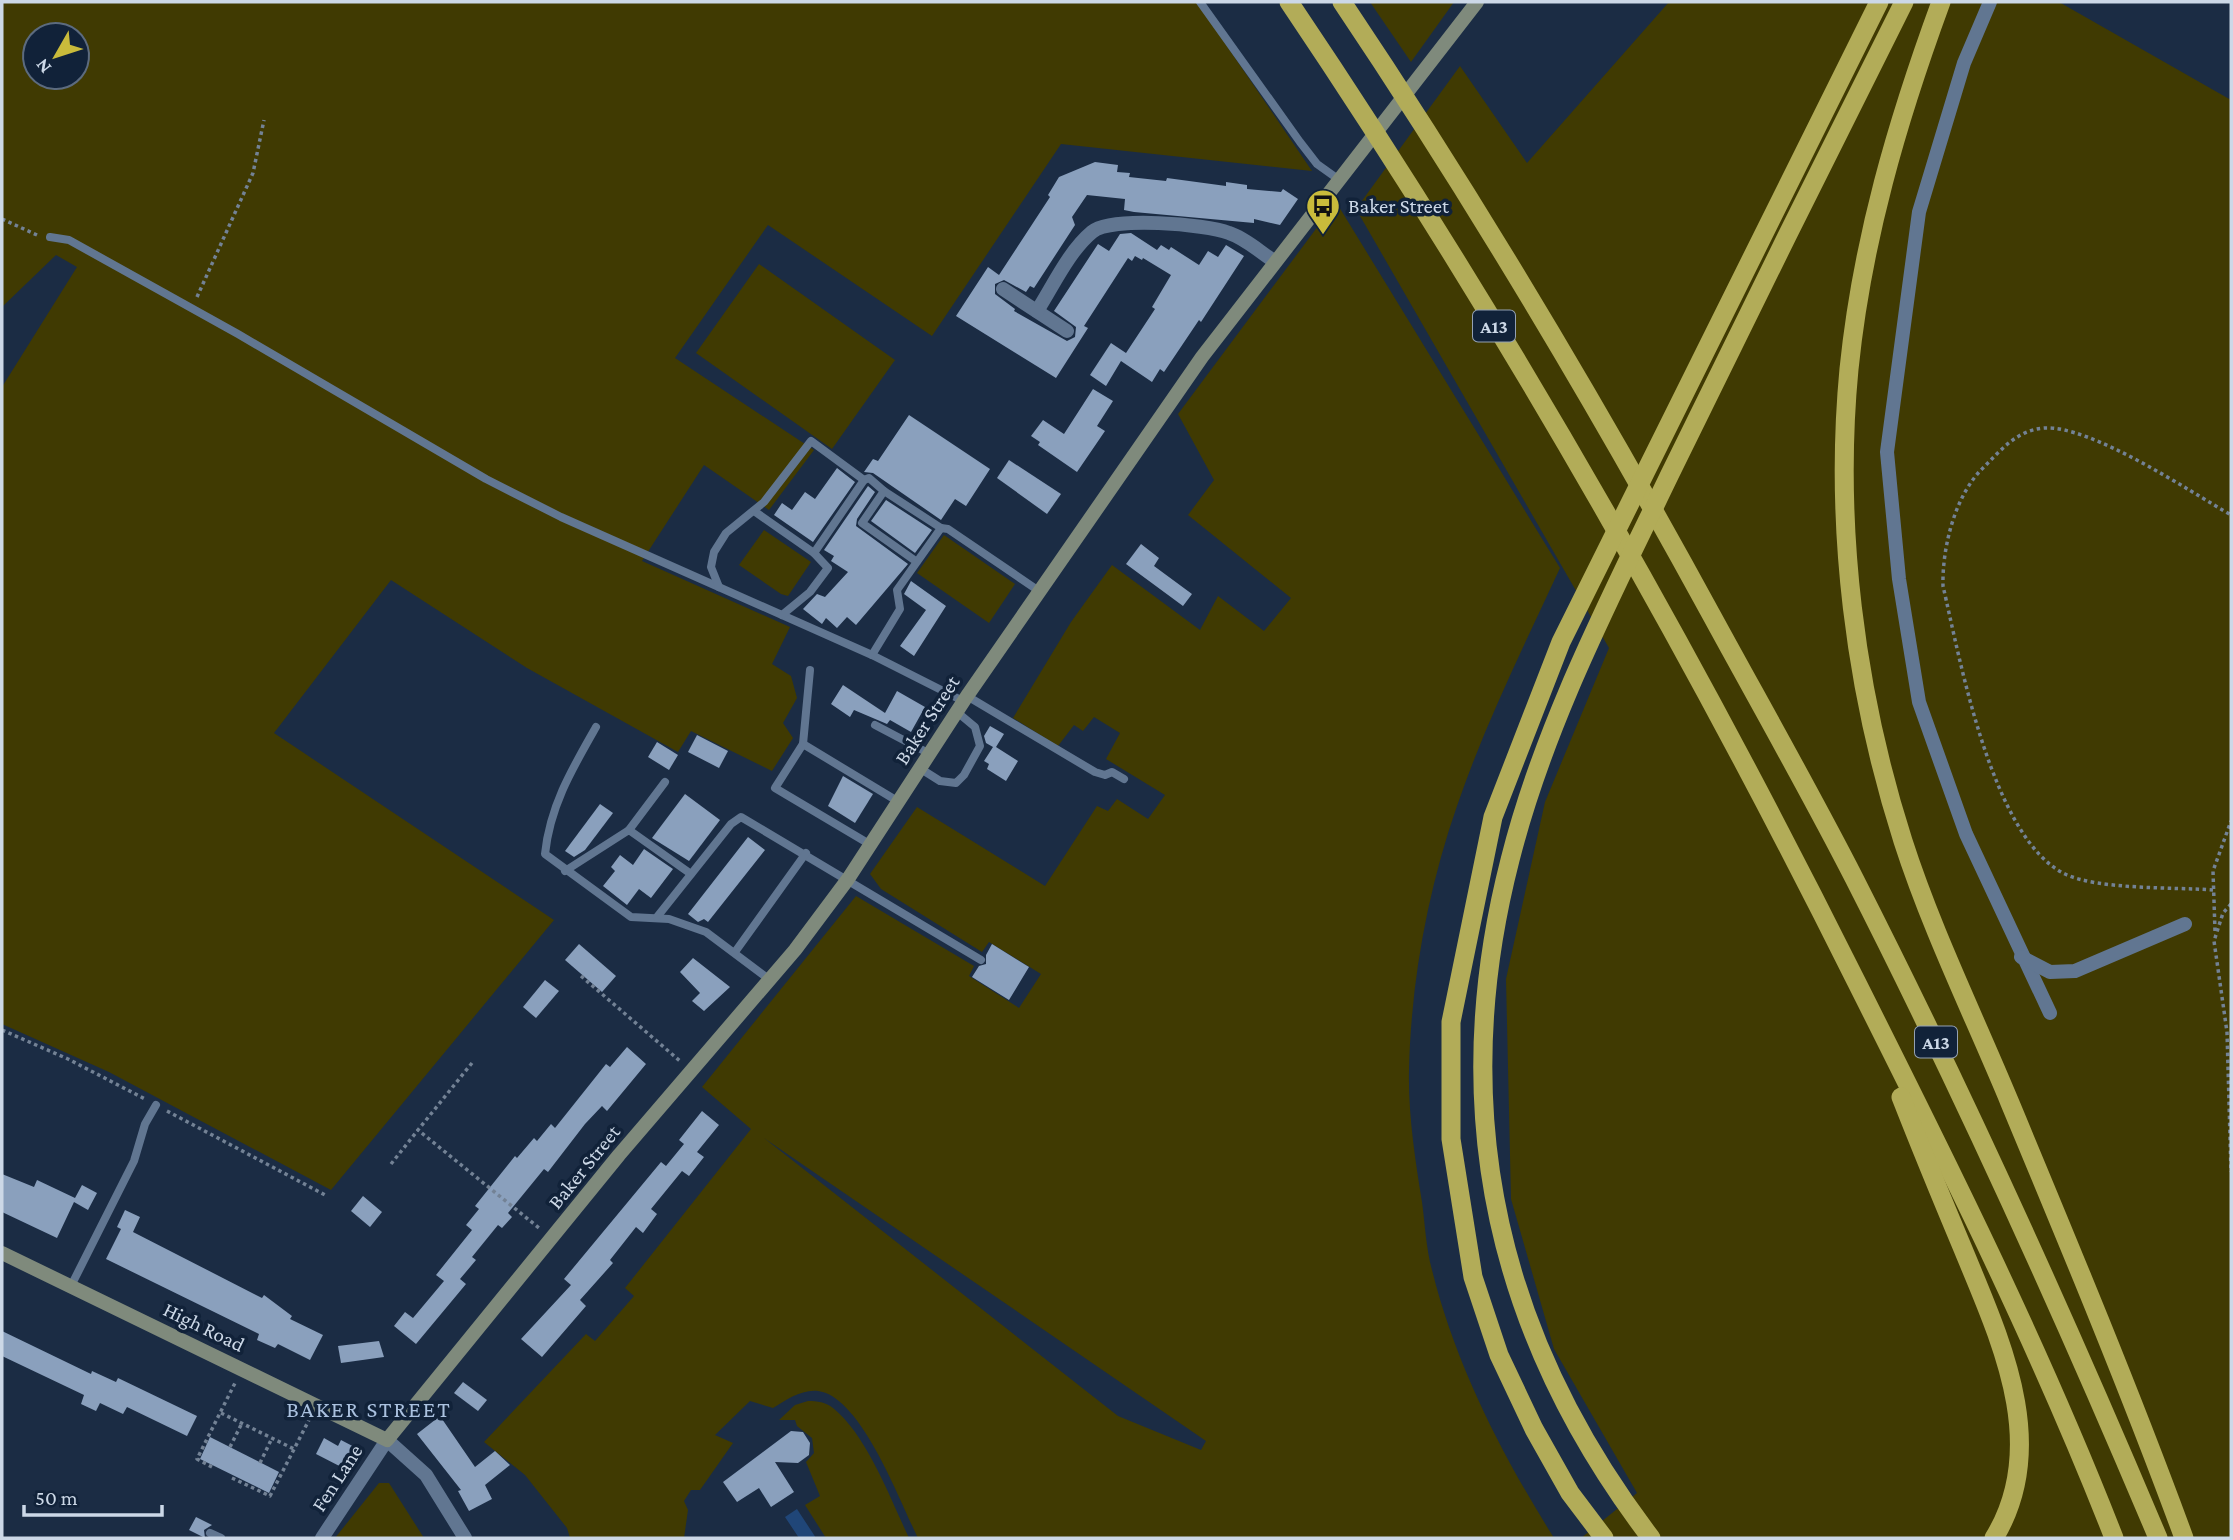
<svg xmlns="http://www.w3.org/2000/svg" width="2233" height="1540" font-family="'Crimson Pro',serif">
	<rect width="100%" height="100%" fill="#1b2c44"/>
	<g fill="#403a02" fill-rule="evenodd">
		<path d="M 2,2 L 1197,2 L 1312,171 L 1061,144 L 932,336 L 768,225 L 675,358 L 814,450 L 769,510 L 704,465 L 642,561 L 790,627 L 772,664 L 791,676 L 797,698 L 783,723 L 793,738 L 772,771 L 691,731 L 678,752 L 527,668 L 391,580 L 274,733 L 554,920 L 331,1190 L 109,1072 L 2,1024 L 2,387 L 77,267 L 56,255 L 2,307 ZM 35,35 L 77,35 L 77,77 L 35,77 Z"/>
		<path d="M 1370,2 L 1454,2 L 1411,62 Z"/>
		<path d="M 1669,2 L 2059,2 L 2231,100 L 2231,1538 L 1581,1538 L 1637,1493 L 1554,1349 L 1511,1199 L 1506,979 L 1545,802 L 1609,648 L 1356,209 L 1460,66 L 1527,163 Z"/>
		<path d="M 1336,202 L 1560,568 C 1524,646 1485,724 1457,806 C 1428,889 1411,981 1409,1070 C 1408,1113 1415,1159 1422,1202 C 1425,1224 1426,1248 1432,1270 C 1456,1366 1502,1455 1554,1538 L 918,1538 C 900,1502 861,1396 818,1391 C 802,1389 786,1400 773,1408 L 750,1401 L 715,1435 L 733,1443 L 700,1490 L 691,1490 L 684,1501 L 688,1510 L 684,1538 L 570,1538 L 567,1528 L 525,1475 L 484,1442 L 586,1334 L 595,1341 L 634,1296 L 625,1288 L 751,1129 L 702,1087 L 856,896 L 974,966 L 969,976 L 1019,1008 L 1041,974 L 989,942 L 982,952 L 881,889 L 870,874 L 917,807 L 1045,886 L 1097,806 L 1108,811 L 1117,799 L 1148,819 L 1165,795 L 1106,759 L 1120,733 L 1094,717 L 1083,731 L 1074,725 L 1058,746 L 1013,718 L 1071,622 L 1112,565 L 1200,630 L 1218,596 L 1264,631 L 1291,598 L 1188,515 L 1214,480 L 1178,414 ZM 764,1138 L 1206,1441 L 1201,1450 L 1118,1416 Z"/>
		<path d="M 759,264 L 895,360 L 832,449 L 696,353 Z"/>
		<path d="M 764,530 L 811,562 L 788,596 L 781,594 L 739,565 Z"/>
		<path d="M 944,535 L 1015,584 L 989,623 L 917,573 Z"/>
		<path d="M 808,1401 C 817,1401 826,1402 833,1408 C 867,1435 891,1500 909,1538 L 826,1538 L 805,1505 L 820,1496 L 806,1462 L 814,1453 L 812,1438 L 797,1426 L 795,1420 L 779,1420 L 795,1405 Z"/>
		<path d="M 379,1483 L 389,1483 L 424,1538 L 335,1538 Z"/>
	</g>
	<path fill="#204678" d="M 797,1509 L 816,1538 L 799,1538 L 785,1517 Z"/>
	<g fill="#8aa0bd">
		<path d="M 1095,162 L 1118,165 L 1117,172 L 1130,173 L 1129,177 L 1166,181 L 1167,178 L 1226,186 L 1226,182 L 1247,185 L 1247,189 L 1281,192 L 1283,189 L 1298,199 L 1280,225 L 1254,219 L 1254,223 L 1134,212 L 1124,210 L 1125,199 L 1087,195 L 1072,217 L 1075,225 L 1034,288 L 1030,286 L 1026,292 L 1004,280 L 995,284 L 995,294 L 1015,309 L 1014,311 L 1067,341 L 1075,337 L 1076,327 L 1054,311 L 1098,244 L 1109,251 L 1120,234 L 1131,233 L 1157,250 L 1161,245 L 1169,250 L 1171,247 L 1199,265 L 1208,251 L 1218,257 L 1226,245 L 1244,256 L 1201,322 L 1199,320 L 1164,372 L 1160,369 L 1152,382 L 1121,361 L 1106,386 L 1090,375 L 1111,343 L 1126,353 L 1155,309 L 1152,307 L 1171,275 L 1143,258 L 1142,260 L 1135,256 L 1132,261 L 1128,258 L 1084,326 L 1088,328 L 1056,378 L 956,316 L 988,267 L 999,275 L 1050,197 L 1048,195 L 1059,177 Z"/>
		<path d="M 1093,389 L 1113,401 L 1097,426 L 1105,431 L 1077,472 L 1038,445 L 1040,442 L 1031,436 L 1043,420 L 1064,434 Z"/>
		<path d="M 909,415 L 990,469 L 966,506 L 955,499 L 941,520 L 873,473 L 864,472 L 873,459 L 878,461 Z"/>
		<path d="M 1009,460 L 1061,494 L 1047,514 L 997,478 Z"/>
		<path d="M 837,468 L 855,482 L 813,542 L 774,515 L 782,503 L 792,510 L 805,492 L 815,499 Z"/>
		<path d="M 868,486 L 875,492 L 857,519 L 856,526 L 908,564 L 856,625 L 847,617 L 837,628 L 826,618 L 822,624 L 803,609 L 817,594 L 825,597 L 848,572 L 831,561 L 834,556 L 824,550 Z"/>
		<path d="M 886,500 L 932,530 L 915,553 L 871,521 Z"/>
		<path d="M 1141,544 L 1159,558 L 1154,566 L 1192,594 L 1183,606 L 1126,564 Z"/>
		<path d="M 911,581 L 946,606 L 914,656 L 900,646 L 926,610 L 904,594 Z"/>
		<path d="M 843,685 L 885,713 L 897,691 L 925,707 L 911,732 L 890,720 L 887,724 L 854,710 L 850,717 L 831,704 Z"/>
		<path d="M 990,726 L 1004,734 L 996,747 L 1018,761 L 1006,781 L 987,769 L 989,764 L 984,761 L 993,747 L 986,743 L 984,736 Z"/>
		<path d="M 697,735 L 728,751 L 719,768 L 688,752 Z"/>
		<path d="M 657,742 L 678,755 L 669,770 L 648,757 Z"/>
		<path d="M 843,776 L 873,794 L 855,823 L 828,806 Z"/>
		<path d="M 685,794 L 720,820 L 689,861 L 652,838 Z"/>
		<path d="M 600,804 L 613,813 L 585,850 L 574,857 L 565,851 Z"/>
		<path d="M 748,837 L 765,850 L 708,922 L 704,919 L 698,922 L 688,914 Z"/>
		<path d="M 644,849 L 673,869 L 651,898 L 639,889 L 627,905 L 603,886 L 615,871 L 611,867 L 620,855 L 633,865 Z"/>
		<path d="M 579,944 L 616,976 L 602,992 L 565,960 Z"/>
		<path d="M 992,944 L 1029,967 L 1009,1000 L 972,977 L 979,966 L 986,964 L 986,955 Z"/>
		<path d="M 693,958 L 730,987 L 704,1011 L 692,1001 L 700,993 L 680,972 Z"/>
		<path d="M 545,980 L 559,991 L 536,1018 L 523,1007 Z"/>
		<path d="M 627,1047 L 646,1064 L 607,1111 L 602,1106 L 585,1124 L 548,1172 L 544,1169 L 508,1213 L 512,1217 L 502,1228 L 498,1225 L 472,1257 L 476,1260 L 460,1279 L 466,1284 L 416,1344 L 394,1326 L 405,1312 L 413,1318 L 444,1281 L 436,1275 L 472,1230 L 466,1225 L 479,1209 L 475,1206 L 515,1156 L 517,1158 L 534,1138 L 537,1141 L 551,1124 L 555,1128 L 606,1064 L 610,1067 Z"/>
		<path d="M 702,1111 L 719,1125 L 697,1152 L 704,1157 L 689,1176 L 682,1171 L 651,1209 L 657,1214 L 643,1233 L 636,1227 L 610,1260 L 613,1263 L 580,1300 L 586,1306 L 542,1357 L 521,1339 L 571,1285 L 564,1279 L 661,1162 L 666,1166 L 684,1144 L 679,1140 Z"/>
		<path d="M 2,1174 L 34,1187 L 37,1180 L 75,1198 L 82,1185 L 97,1193 L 88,1210 L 74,1202 L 57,1238 L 2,1212 Z"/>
		<path d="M 363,1196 L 382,1212 L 370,1227 L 351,1211 Z"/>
		<path d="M 125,1210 L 140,1217 L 133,1232 L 262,1298 L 264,1295 L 292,1316 L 290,1319 L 323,1335 L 310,1360 L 278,1344 L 275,1348 L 257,1340 L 259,1334 L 106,1259 L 121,1229 L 117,1227 Z"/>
		<path d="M 2,1331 L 91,1374 L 92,1371 L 116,1382 L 118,1378 L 197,1416 L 187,1436 L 127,1407 L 123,1414 L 100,1403 L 96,1411 L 81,1404 L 84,1395 L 2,1356 Z"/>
		<path d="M 379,1341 L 384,1357 L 341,1363 L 338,1346 Z"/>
		<path d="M 463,1382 L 487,1400 L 478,1411 L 454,1393 Z"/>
		<path d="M 440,1416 L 475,1467 L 495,1451 L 510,1465 L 485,1485 L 492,1499 L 469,1511 L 458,1491 L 461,1490 L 417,1434 Z"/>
		<path d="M 791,1431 L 803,1432 L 810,1443 L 809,1455 L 798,1463 L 775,1462 L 794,1492 L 771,1507 L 759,1488 L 737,1502 L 723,1482 Z"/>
		<path d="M 210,1437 L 279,1472 L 269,1493 L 200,1459 Z"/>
		<path d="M 324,1438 L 338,1446 L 341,1440 L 362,1451 L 351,1472 L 316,1454 Z"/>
		<path d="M 196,1517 L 212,1525 L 204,1530 L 205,1538 L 189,1530 Z"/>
	</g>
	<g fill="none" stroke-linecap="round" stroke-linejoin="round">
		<g stroke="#738295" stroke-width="3.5" stroke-dasharray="3.5 3.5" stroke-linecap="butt">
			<path d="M 2,219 L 37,235"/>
			<path d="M 197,297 L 253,173 L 264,120"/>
			<path d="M 2213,890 C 2174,887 2098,890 2065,874 C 1992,839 1960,659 1943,586 C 1942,548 1955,495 1983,468 C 2001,450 2017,430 2044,428 C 2091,425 2189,491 2231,515"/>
			<path d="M 2231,904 L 2223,913 L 2214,941 L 2227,1032 L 2231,1172"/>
			<path d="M 2215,931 L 2213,871 L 2231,821"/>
			<path d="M 581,976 L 680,1061"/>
			<path d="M 2,1030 L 68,1059 L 145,1099"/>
			<path d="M 472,1063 L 418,1130 L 539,1228"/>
			<path d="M 167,1111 L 327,1196"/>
			<path d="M 391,1164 L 418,1130"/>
			<path d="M 221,1413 L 294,1449"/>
			<path d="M 230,1447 L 242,1423"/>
			<path d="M 260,1463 L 272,1438"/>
			<path d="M 212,1467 L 197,1459 L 235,1383"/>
			<path d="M 232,1478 L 270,1496 L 309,1420"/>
		</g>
		<g stroke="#617691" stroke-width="8">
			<path d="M 1200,2 L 1300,142 L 1317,164 L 1338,179"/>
			<path d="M 50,237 L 69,240 L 238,334 L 486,479 L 561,517 L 872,655 L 963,701"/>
			<path d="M 864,480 L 869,478 L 884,491"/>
			<path d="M 754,511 L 814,553"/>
			<path d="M 941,528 L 948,529 L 1039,591"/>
			<path d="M 719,587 L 711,567 L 714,552 L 726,533 L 764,502 L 811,441 L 864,480 L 814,553 L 828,568 L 810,592 L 782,615"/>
			<path d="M 872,655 L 900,609 L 897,590 L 941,528 L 884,491 L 862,523 L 917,562"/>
			<path d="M 967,696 L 1095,772 L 1105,775 L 1112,772 L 1124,779"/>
			<path d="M 875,725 L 930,754"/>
			<path d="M 596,727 C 572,769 550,806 545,854 L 631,917 L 669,919 L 706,932 L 770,980"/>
			<path d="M 803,744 L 810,670"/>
			<path d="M 921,769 L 940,781 L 956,783 L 964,775 L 980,746 L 975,727 L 957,712"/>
			<path d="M 629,830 L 665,782"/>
			<path d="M 871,845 L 775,788 L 803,744 L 899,802"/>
			<path d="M 565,871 L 629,830 L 691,874"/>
			<path d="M 657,917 L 731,824 L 741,817 L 981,960"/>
			<path d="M 735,952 L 806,853"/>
			<path d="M 71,1286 L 134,1161 L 145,1124 L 156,1105"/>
			<path d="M 210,1533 L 221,1538"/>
		</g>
		<g stroke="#617691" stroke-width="14">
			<path d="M 1990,2 L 1964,63 L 1919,212 L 1887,452 L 1899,579 L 1919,702 L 1966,834 L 2050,1013"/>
			<path d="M 1003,289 L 1067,331"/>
			<path d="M 1037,311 C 1053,286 1069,251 1092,232 C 1111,216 1205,224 1229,233 C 1245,238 1260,252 1274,261"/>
			<path d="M 2021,957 L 2050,972 L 2075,971 L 2185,924"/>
			<path d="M 322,1538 L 387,1440"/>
		</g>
		<path stroke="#617691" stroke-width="14" d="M 387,1440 L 426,1475 L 465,1538"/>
		<path stroke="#7f8a7c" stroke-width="14" d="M 2,1253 L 387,1440 L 619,1155 L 795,950 L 848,879 L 967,696 L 1202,357 L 1477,2"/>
		<g stroke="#b2ac58" stroke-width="19">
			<path d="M 1289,2 C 1500,315 1688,644 1856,981 C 1948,1164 2040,1348 2114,1538"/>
			<path d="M 1342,2 C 1475,200 1598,407 1712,616 C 1760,704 1809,790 1854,878 C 1964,1094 2064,1315 2158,1538"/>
			<path d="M 1941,2 C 1897,122 1862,241 1849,369 C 1834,526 1855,691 1903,841 C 1932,931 1974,1016 2010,1103 C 2070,1247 2130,1391 2184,1538"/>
			<path d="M 1901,1097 C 1921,1148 1942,1199 1963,1249 C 2000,1339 2051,1445 1994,1538"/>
			<path d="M 1604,1538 L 1570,1493 L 1534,1429 L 1499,1355 L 1473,1277 L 1451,1139 L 1451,1022 L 1493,817 L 1561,642 L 1879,2"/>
			<path d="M 1651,1538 C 1496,1335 1446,1109 1510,860 C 1544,725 1610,599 1670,474 C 1747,316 1825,159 1904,2"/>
		</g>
	</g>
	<defs>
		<g id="bus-pin" transform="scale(1.75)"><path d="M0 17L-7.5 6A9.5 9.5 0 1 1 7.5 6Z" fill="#c9bb3b" stroke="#112239"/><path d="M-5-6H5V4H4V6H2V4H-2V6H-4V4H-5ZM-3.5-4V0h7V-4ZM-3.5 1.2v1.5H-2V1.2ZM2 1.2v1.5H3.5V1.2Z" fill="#111"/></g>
	</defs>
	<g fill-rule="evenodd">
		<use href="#bus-pin" x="1323" y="206"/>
	</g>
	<g text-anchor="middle" stroke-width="7" stroke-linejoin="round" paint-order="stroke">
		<g fill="#112239" stroke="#94a1b3" stroke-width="2">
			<rect x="1473" y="310.5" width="42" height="31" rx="5"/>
			<rect x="1915" y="1026.5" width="42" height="31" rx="5"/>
		</g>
		<g font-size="19" font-weight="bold" fill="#ccd8e7">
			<text x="1494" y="333">A13</text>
			<text x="1936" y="1049">A13</text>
		</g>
		<g font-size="21" fill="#ccd8e7" stroke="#112239" text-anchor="start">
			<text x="1348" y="213">Baker Street</text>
		</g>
		<g font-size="21" fill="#ccd8e7" stroke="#112239">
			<text transform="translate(927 720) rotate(-57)" y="7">Baker Street</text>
			<text transform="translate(584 1167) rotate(-51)" y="7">Baker Street</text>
			<text transform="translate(204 1327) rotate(26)" y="7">High Road</text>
			<text transform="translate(337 1478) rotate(-57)" y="7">Fen Lane</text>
		</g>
		<g font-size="23" letter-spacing="2" fill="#aac1df" stroke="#112239">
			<text x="369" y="1417">BAKER STREET</text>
		</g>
	</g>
	<rect width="2233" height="1540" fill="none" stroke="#ccd8e7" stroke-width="7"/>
	<g transform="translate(56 56) rotate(231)"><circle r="33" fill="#112239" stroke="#5c6b7f" stroke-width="2"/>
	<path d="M0-5L12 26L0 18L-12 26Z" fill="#c9bb3b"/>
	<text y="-10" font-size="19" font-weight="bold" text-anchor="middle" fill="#ccd8e7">N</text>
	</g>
	<path d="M24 1505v10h138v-10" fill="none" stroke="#ccd8e7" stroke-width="3.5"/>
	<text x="35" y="1505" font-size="21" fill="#ccd8e7" stroke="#112239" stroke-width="5" paint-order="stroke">50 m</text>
</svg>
